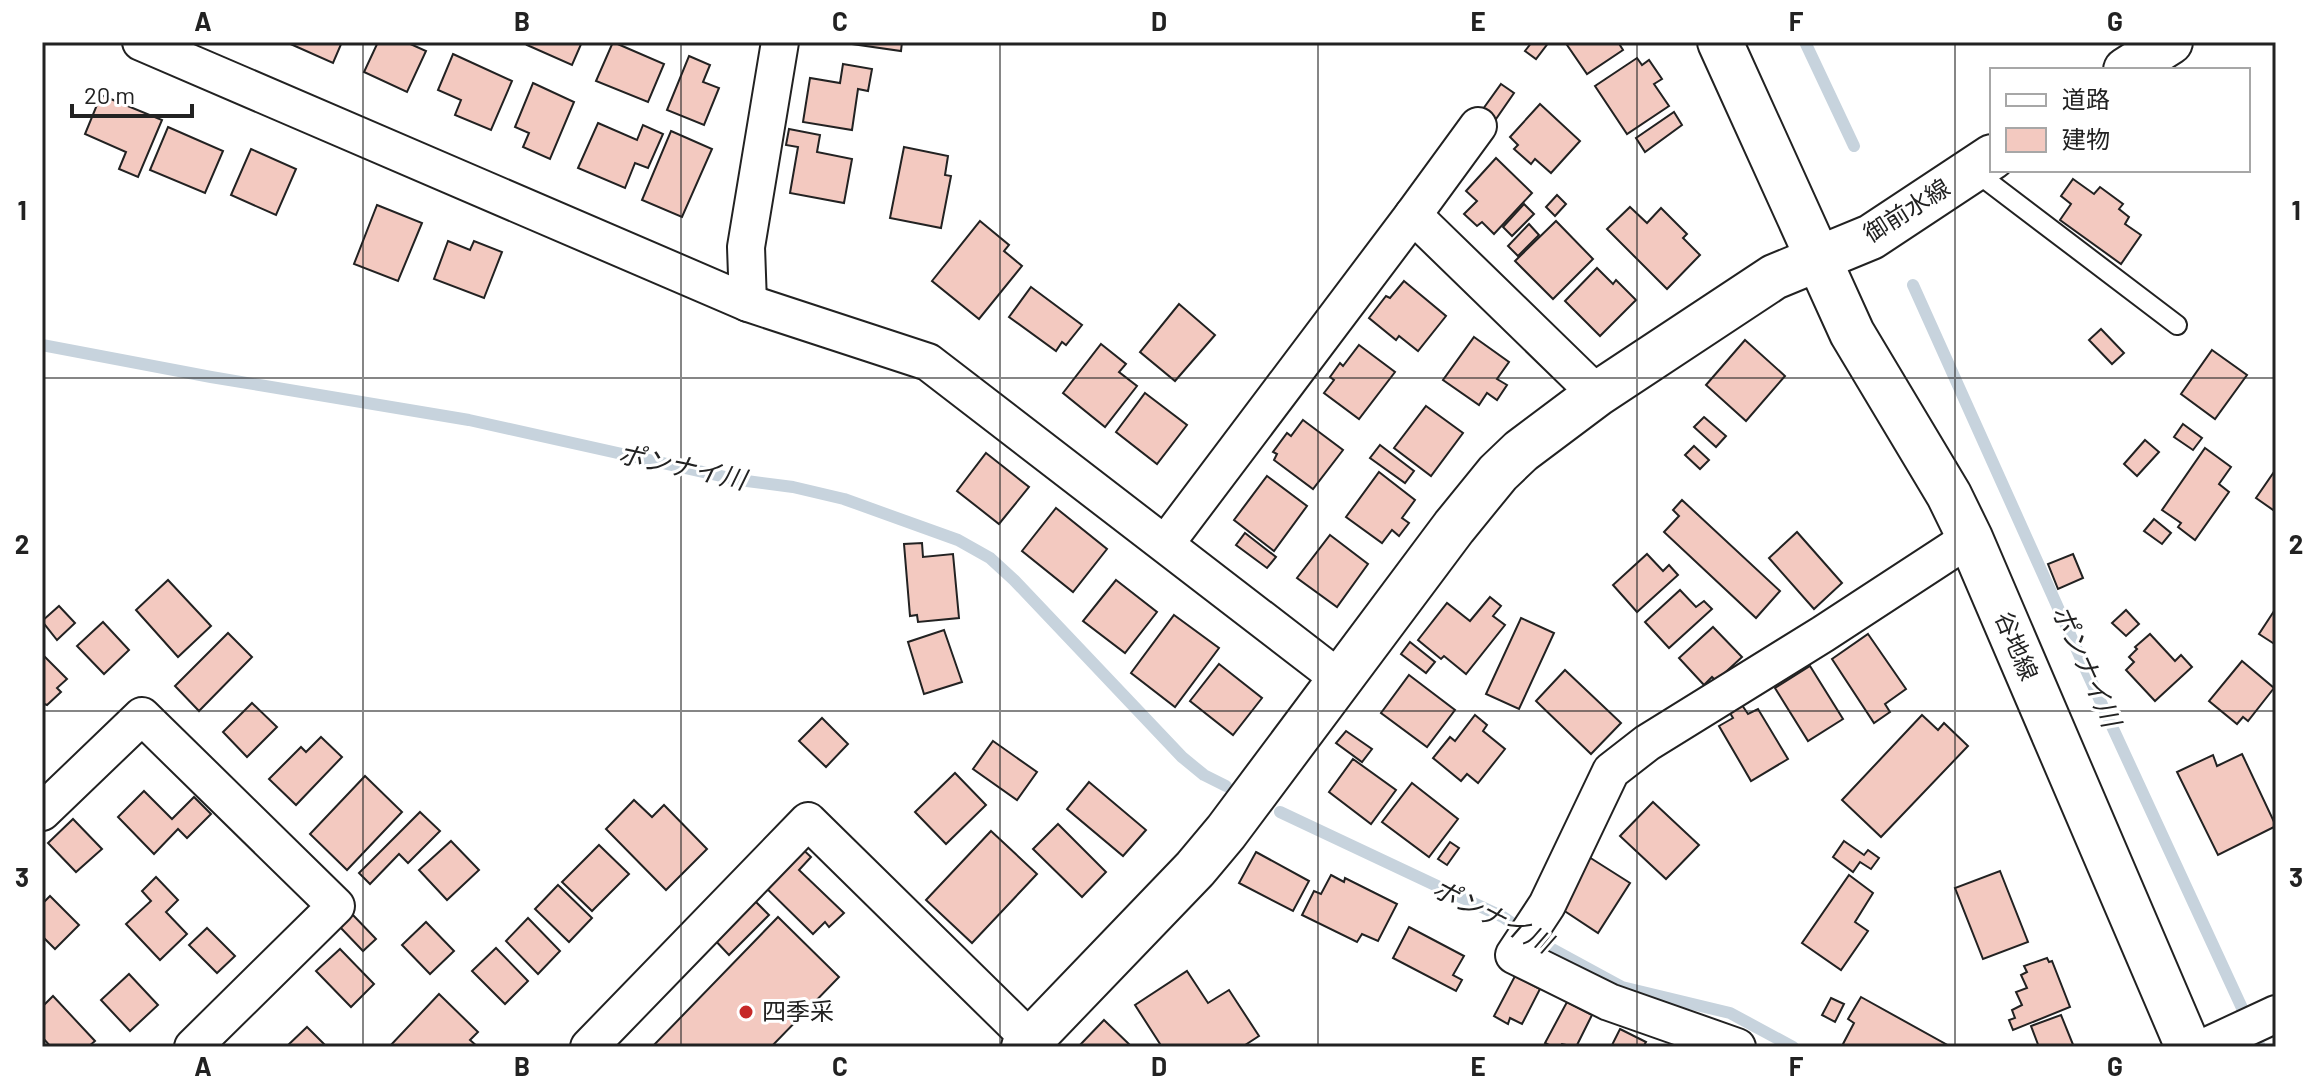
<svg xmlns="http://www.w3.org/2000/svg" width="2318" height="1089" font-family="Barlow,'Noto Sans JP',sans-serif">
	<rect width="100%" height="100%" fill="#fff"/>
	<g fill="none" stroke-linecap="round" stroke-linejoin="round">
		<g stroke="#c7d3dd" stroke-width="12">
			<path d="M 1805,42 L 1854,146"/>
			<path d="M 1913,285 L 2086,670 L 2260,1047"/>
			<path d="M 42,345 L 211,377 L 469,420 L 739,480 L 793,487 L 844,499 L 958,540 L 990,558 L 1014,580 L 1182,757 L 1204,775 L 1226,786"/>
			<path d="M 1280,812 L 1503,917 L 1541,943 L 1622,987 L 1730,1013 L 1793,1047"/>
		</g>
	</g>
	<g fill="#f3c9c0" stroke="#222" stroke-width="2">
		<path d="M 286,42 L 342,42 L 333,63 Z"/>
		<path d="M 378,42 L 406,42 L 426,51 L 407,92 L 364,72 Z"/>
		<path d="M 529,42 L 582,42 L 572,65 L 527,45 Z"/>
		<path d="M 613,42 L 664,64 L 648,102 L 596,81 Z"/>
		<path d="M 838,42 L 902,42 L 901,51 Z"/>
		<path d="M 1532,42 L 1549,42 L 1536,59 L 1525,51 Z"/>
		<path d="M 1565,42 L 1618,42 L 1623,50 L 1587,74 Z"/>
		<path d="M 453,54 L 512,81 L 491,130 L 455,115 L 461,100 L 438,90 Z"/>
		<path d="M 689,56 L 710,65 L 703,82 L 719,88 L 704,125 L 667,110 Z"/>
		<path d="M 1637,58 L 1642,65 L 1649,60 L 1662,79 L 1654,84 L 1669,106 L 1627,134 L 1595,86 Z"/>
		<path d="M 843,64 L 872,69 L 868,91 L 858,89 L 852,130 L 803,122 L 810,78 L 840,83 Z"/>
		<path d="M 533,83 L 574,102 L 550,159 L 523,147 L 529,133 L 515,127 Z"/>
		<path d="M 1501,84 L 1514,93 L 1496,119 L 1483,109 Z"/>
		<path d="M 101,95 L 162,120 L 138,177 L 119,169 L 126,152 L 85,134 Z"/>
		<path d="M 1540,104 L 1580,141 L 1551,173 L 1535,159 L 1531,164 L 1514,149 L 1518,145 L 1510,137 Z"/>
		<path d="M 1674,112 L 1682,125 L 1645,152 L 1636,138 Z"/>
		<path d="M 598,123 L 637,140 L 643,125 L 663,134 L 648,168 L 635,163 L 625,188 L 578,168 Z"/>
		<path d="M 168,127 L 223,151 L 205,193 L 150,170 Z"/>
		<path d="M 789,129 L 820,135 L 817,152 L 852,159 L 844,203 L 790,193 L 798,147 L 786,145 Z"/>
		<path d="M 671,131 L 712,149 L 682,217 L 642,200 Z"/>
		<path d="M 904,147 L 948,156 L 945,175 L 951,176 L 941,228 L 890,218 Z"/>
		<path d="M 251,149 L 296,169 L 276,215 L 231,195 Z"/>
		<path d="M 1496,158 L 1532,193 L 1494,234 L 1482,222 L 1477,226 L 1464,214 L 1477,201 L 1466,191 Z"/>
		<path d="M 2073,179 L 2094,194 L 2100,187 L 2123,204 L 2119,209 L 2129,217 L 2125,224 L 2141,235 L 2121,264 L 2060,220 L 2071,204 L 2061,196 Z"/>
		<path d="M 1557,195 L 1566,204 L 1555,216 L 1546,207 Z"/>
		<path d="M 1524,204 L 1534,214 L 1512,236 L 1503,227 Z"/>
		<path d="M 377,205 L 422,223 L 398,281 L 354,264 Z"/>
		<path d="M 1630,207 L 1647,223 L 1661,208 L 1687,234 L 1683,238 L 1700,255 L 1667,289 L 1607,229 Z"/>
		<path d="M 980,221 L 1009,245 L 1004,251 L 1022,266 L 979,319 L 932,281 Z"/>
		<path d="M 1556,221 L 1593,259 L 1553,299 L 1515,261 Z"/>
		<path d="M 1529,224 L 1539,235 L 1518,256 L 1508,246 Z"/>
		<path d="M 448,241 L 470,250 L 474,241 L 502,252 L 484,298 L 434,279 Z"/>
		<path d="M 1597,268 L 1613,284 L 1616,280 L 1636,300 L 1600,336 L 1565,301 Z"/>
		<path d="M 1404,281 L 1446,316 L 1418,351 L 1399,336 L 1396,340 L 1369,318 L 1386,296 L 1390,298 Z"/>
		<path d="M 1031,287 L 1082,325 L 1066,345 L 1062,342 L 1056,351 L 1009,317 Z"/>
		<path d="M 1179,304 L 1215,335 L 1175,381 L 1140,352 Z"/>
		<path d="M 2101,329 L 2124,353 L 2112,364 L 2089,340 Z"/>
		<path d="M 1474,337 L 1509,362 L 1497,379 L 1507,385 L 1497,400 L 1487,393 L 1479,405 L 1443,380 Z"/>
		<path d="M 1745,340 L 1785,376 L 1746,421 L 1706,385 Z"/>
		<path d="M 1101,344 L 1126,364 L 1119,372 L 1137,386 L 1105,427 L 1063,393 Z"/>
		<path d="M 1359,345 L 1395,372 L 1359,419 L 1324,393 L 1334,380 L 1330,377 L 1340,363 L 1343,366 Z"/>
		<path d="M 2212,350 L 2247,375 L 2215,419 L 2181,394 Z"/>
		<path d="M 1145,393 L 1187,425 L 1157,464 L 1116,432 Z"/>
		<path d="M 1426,406 L 1463,433 L 1431,476 L 1394,448 Z"/>
		<path d="M 1704,417 L 1726,436 L 1716,447 L 1694,427 Z"/>
		<path d="M 1303,420 L 1343,450 L 1313,489 L 1274,460 L 1277,454 L 1273,452 L 1287,433 L 1291,436 Z"/>
		<path d="M 2183,424 L 2202,438 L 2193,450 L 2174,437 Z"/>
		<path d="M 2145,440 L 2159,452 L 2137,476 L 2124,464 Z"/>
		<path d="M 1380,445 L 1414,471 L 1405,483 L 1370,458 Z"/>
		<path d="M 1694,446 L 1709,460 L 1700,469 L 1685,455 Z"/>
		<path d="M 2205,448 L 2231,467 L 2219,484 L 2229,492 L 2195,540 L 2178,527 L 2181,523 L 2162,510 Z"/>
		<path d="M 986,453 L 1029,487 L 999,524 L 957,491 Z"/>
		<path d="M 2276,469 L 2276,512 L 2256,498 Z"/>
		<path d="M 1379,472 L 1415,500 L 1402,518 L 1409,523 L 1399,536 L 1392,530 L 1382,543 L 1346,517 Z"/>
		<path d="M 1267,476 L 1307,506 L 1274,551 L 1234,520 Z"/>
		<path d="M 1682,500 L 1780,591 L 1756,618 L 1664,532 L 1679,516 L 1673,510 Z"/>
		<path d="M 1056,508 L 1107,549 L 1073,592 L 1022,551 Z"/>
		<path d="M 2154,519 L 2171,533 L 2162,544 L 2144,531 Z"/>
		<path d="M 1797,532 L 1842,583 L 1814,609 L 1769,558 Z"/>
		<path d="M 1245,533 L 1276,557 L 1267,568 L 1236,545 Z"/>
		<path d="M 1330,535 L 1368,564 L 1337,607 L 1297,578 Z"/>
		<path d="M 922,543 L 923,557 L 953,554 L 959,618 L 918,622 L 917,615 L 910,616 L 904,544 Z"/>
		<path d="M 1647,554 L 1663,571 L 1669,565 L 1678,575 L 1637,612 L 1613,585 Z"/>
		<path d="M 2073,554 L 2083,578 L 2058,589 L 2048,564 Z"/>
		<path d="M 168,580 L 211,626 L 178,657 L 136,610 Z"/>
		<path d="M 1116,580 L 1157,612 L 1125,653 L 1083,621 Z"/>
		<path d="M 1680,590 L 1696,607 L 1704,601 L 1712,609 L 1669,648 L 1645,622 Z"/>
		<path d="M 1490,597 L 1501,606 L 1493,616 L 1505,625 L 1466,674 L 1444,656 L 1441,659 L 1418,640 L 1447,603 L 1470,621 Z"/>
		<path d="M 59,606 L 75,623 L 57,640 L 42,621 Z"/>
		<path d="M 2276,608 L 2276,645 L 2259,634 Z"/>
		<path d="M 2126,610 L 2139,624 L 2126,636 L 2112,623 Z"/>
		<path d="M 1174,615 L 1219,648 L 1175,707 L 1131,673 Z"/>
		<path d="M 1521,618 L 1554,633 L 1519,709 L 1486,694 Z"/>
		<path d="M 103,622 L 129,650 L 104,674 L 77,646 Z"/>
		<path d="M 1713,627 L 1742,657 L 1716,681 L 1712,677 L 1704,685 L 1679,658 Z"/>
		<path d="M 944,630 L 962,682 L 924,694 L 908,642 Z"/>
		<path d="M 228,633 L 252,657 L 199,711 L 175,686 Z"/>
		<path d="M 1868,634 L 1906,689 L 1885,704 L 1890,712 L 1874,723 L 1832,659 Z"/>
		<path d="M 2150,634 L 2175,661 L 2181,655 L 2192,667 L 2155,701 L 2126,670 L 2134,662 L 2129,657 L 2137,649 L 2135,647 Z"/>
		<path d="M 1410,642 L 1435,662 L 1426,673 L 1401,654 Z"/>
		<path d="M 42,654 L 67,679 L 57,688 L 61,692 L 47,705 L 42,703 Z"/>
		<path d="M 2242,661 L 2274,688 L 2248,721 L 2243,717 L 2237,724 L 2209,701 Z"/>
		<path d="M 1219,664 L 1262,698 L 1233,735 L 1190,701 Z"/>
		<path d="M 1810,666 L 1843,719 L 1808,741 L 1775,688 Z"/>
		<path d="M 1565,670 L 1621,723 L 1591,754 L 1536,701 Z"/>
		<path d="M 1409,675 L 1455,710 L 1427,747 L 1381,713 Z"/>
		<path d="M 252,703 L 277,727 L 247,757 L 223,732 Z"/>
		<path d="M 1742,705 L 1748,714 L 1758,709 L 1788,759 L 1751,781 L 1719,726 L 1733,718 L 1730,713 Z"/>
		<path d="M 1475,715 L 1487,725 L 1483,731 L 1505,749 L 1478,783 L 1467,774 L 1461,781 L 1433,758 L 1450,737 L 1455,741 Z"/>
		<path d="M 1922,715 L 1938,730 L 1944,723 L 1968,746 L 1881,837 L 1842,800 Z"/>
		<path d="M 822,718 L 848,744 L 826,767 L 799,741 Z"/>
		<path d="M 1346,731 L 1372,749 L 1362,762 L 1336,743 Z"/>
		<path d="M 321,737 L 342,757 L 296,805 L 269,779 L 301,747 L 306,752 Z"/>
		<path d="M 993,741 L 1037,772 L 1017,800 L 973,769 Z"/>
		<path d="M 2242,754 L 2276,826 L 2218,855 L 2177,772 L 2213,755 L 2217,766 Z"/>
		<path d="M 1353,759 L 1396,790 L 1371,824 L 1329,792 Z"/>
		<path d="M 955,773 L 986,805 L 946,844 L 915,812 Z"/>
		<path d="M 365,776 L 402,812 L 347,870 L 310,834 Z"/>
		<path d="M 1089,782 L 1146,830 L 1123,856 L 1067,809 Z"/>
		<path d="M 1412,783 L 1458,819 L 1429,857 L 1382,822 Z"/>
		<path d="M 144,791 L 172,819 L 194,797 L 211,814 L 187,838 L 178,829 L 154,854 L 118,817 Z"/>
		<path d="M 634,800 L 652,817 L 664,805 L 707,849 L 666,890 L 606,829 Z"/>
		<path d="M 1653,802 L 1699,845 L 1666,879 L 1620,836 Z"/>
		<path d="M 420,812 L 440,831 L 408,863 L 399,854 L 370,884 L 359,873 Z"/>
		<path d="M 73,819 L 102,849 L 76,872 L 48,843 Z"/>
		<path d="M 1058,824 L 1106,872 L 1082,897 L 1033,849 Z"/>
		<path d="M 991,831 L 1037,874 L 972,943 L 926,900 Z"/>
		<path d="M 451,841 L 479,870 L 447,900 L 419,870 Z"/>
		<path d="M 1844,841 L 1864,855 L 1868,850 L 1879,858 L 1871,869 L 1860,862 L 1853,872 L 1833,857 Z"/>
		<path d="M 1450,842 L 1459,848 L 1447,865 L 1438,859 Z"/>
		<path d="M 797,844 L 811,857 L 799,870 L 844,913 L 829,927 L 825,922 L 813,934 L 760,882 Z"/>
		<path d="M 599,845 L 629,874 L 592,911 L 562,882 Z"/>
		<path d="M 1256,852 L 1309,881 L 1293,911 L 1239,883 Z"/>
		<path d="M 1589,857 L 1630,883 L 1598,933 L 1557,906 Z"/>
		<path d="M 2000,871 L 2028,942 L 1983,959 L 1955,888 Z"/>
		<path d="M 1331,875 L 1344,882 L 1345,878 L 1397,904 L 1378,941 L 1362,934 L 1357,942 L 1302,915 L 1314,891 L 1321,894 Z"/>
		<path d="M 1849,875 L 1873,893 L 1855,922 L 1868,931 L 1841,970 L 1802,943 Z"/>
		<path d="M 156,877 L 178,900 L 166,912 L 187,934 L 160,960 L 126,924 L 151,901 L 142,891 Z"/>
		<path d="M 558,885 L 592,918 L 569,942 L 535,909 Z"/>
		<path d="M 50,896 L 79,925 L 55,949 L 42,936 L 42,904 Z"/>
		<path d="M 751,897 L 769,915 L 729,955 L 711,936 Z"/>
		<path d="M 352,914 L 376,939 L 363,951 L 339,926 Z"/>
		<path d="M 778,917 L 839,977 L 771,1047 L 652,1047 Z"/>
		<path d="M 528,918 L 560,951 L 538,974 L 506,941 Z"/>
		<path d="M 426,922 L 454,951 L 430,974 L 402,945 Z"/>
		<path d="M 1409,927 L 1464,956 L 1453,975 L 1462,980 L 1456,991 L 1393,958 Z"/>
		<path d="M 207,928 L 235,956 L 217,973 L 189,945 Z"/>
		<path d="M 496,948 L 528,981 L 505,1004 L 472,971 Z"/>
		<path d="M 340,949 L 374,984 L 351,1007 L 316,971 Z"/>
		<path d="M 2047,958 L 2049,962 L 2052,961 L 2070,1007 L 2013,1030 L 2009,1020 L 2015,1018 L 2012,1010 L 2022,1005 L 2016,992 L 2027,988 L 2021,975 L 2027,972 L 2024,966 Z"/>
		<path d="M 1187,971 L 1208,1003 L 1229,990 L 1259,1036 L 1242,1047 L 1162,1047 L 1135,1005 Z"/>
		<path d="M 129,974 L 158,1005 L 130,1031 L 101,1000 Z"/>
		<path d="M 1515,976 L 1540,989 L 1522,1024 L 1510,1018 L 1508,1024 L 1494,1016 Z"/>
		<path d="M 439,994 L 478,1032 L 470,1040 L 478,1047 L 389,1047 Z"/>
		<path d="M 53,996 L 95,1041 L 88,1047 L 51,1047 L 42,1037 L 42,1007 Z"/>
		<path d="M 1861,997 L 1951,1047 L 1848,1047 L 1843,1044 L 1854,1023 L 1848,1019 Z"/>
		<path d="M 1831,998 L 1844,1004 L 1835,1022 L 1822,1015 Z"/>
		<path d="M 1567,1002 L 1592,1015 L 1576,1047 L 1562,1044 L 1560,1047 L 1553,1047 L 1545,1043 Z"/>
		<path d="M 2061,1015 L 2074,1047 L 2039,1047 L 2031,1026 Z"/>
		<path d="M 1104,1020 L 1132,1047 L 1078,1047 Z"/>
		<path d="M 307,1027 L 327,1047 L 286,1047 Z"/>
		<path d="M 1620,1029 L 1646,1042 L 1643,1047 L 1611,1047 Z"/>
	</g>
	<g fill="none" stroke-linecap="round" stroke-linejoin="round">
		<g stroke="#222" stroke-width="22">
			<path id="service" d="M 1973,170 L 2177,325"/>
		</g>
		<g stroke="#222" stroke-width="40">
			<g id="minor">
				<path d="M 141,42 L 748,303 L 928,362 L 1341,680"/>
				<path d="M 1413,215 L 1478,126"/>
				<path d="M 748,303 L 746,247 L 780,42"/>
				<path d="M 1166,543 L 1413,215 L 1597,394"/>
				<path d="M 42,812 L 142,716 L 336,906 L 193,1047"/>
				<path d="M 589,1047 L 808,821 L 1031,1040"/>
				<path d="M 1737,1047 L 1609,1002 L 1514,955 L 1547,905 L 1611,771 L 1647,743 L 1823,634 L 1970,538"/>
				<path d="M 2205,1047 L 2276,1014"/>
			</g>
		</g>
		<g stroke="#222" stroke-width="48">
			<g id="tertiary">
				<path d="M 1720,42 L 1852,333 L 1949,495 L 1970,538 L 2188,1047"/>
				<path d="M 2126,70 L 2170,42"/>
				<path d="M 1024,1047 L 1195,869 L 1226,832 L 1454,527 L 1498,473 L 1521,451 L 1597,394 L 1774,277 L 1871,237 L 1992,157"/>
			</g>
		</g>
		<use href="#service" stroke="#fff" stroke-width="18"/>
		<use href="#minor" stroke="#fff" stroke-width="36"/>
		<use href="#tertiary" stroke="#fff" stroke-width="44"/>
	</g>
	<path fill="none" stroke="#222" stroke-width="2" stroke-opacity="0.55" d="M 363,42 L 363,1047M 681,42 L 681,1047M 1000,42 L 1000,1047M 1318,42 L 1318,1047M 1637,42 L 1637,1047M 1955,42 L 1955,1047M 42,378 L 2276,378M 42,711 L 2276,711"/>
	<circle fill="#c62828" stroke="#fff" stroke-width="3" cx="746" cy="1012" r="8"/>
	<g text-anchor="middle" stroke-width="6" stroke-linejoin="round" paint-order="stroke">
		<g font-size="24" fill="#222" stroke="#fff">
			<text transform="translate(1907 211) rotate(-32)" y="8">御前水線</text>
			<text transform="translate(2016 646) rotate(67)" y="8">谷地線</text>
		</g>
		<g font-size="24" fill="#222" stroke="#fff" text-anchor="start">
			<text x="762" y="1020">四季采</text>
		</g>
		<g font-size="26" font-style="italic" fill="#222" stroke="#fff">
			<text transform="translate(682 467) rotate(12)" y="9">ポンナイ川</text>
			<text transform="translate(2086 666) rotate(66)" y="9">ポンナイ川</text>
			<text transform="translate(1492 916) rotate(27)" y="9">ポンナイ川</text>
		</g>
	</g>
	<rect width="2318" height="1089" fill="none" stroke="#ffffff" stroke-width="88"/>
	<rect x="1990" y="68" width="260" height="104" fill="#ffffff" stroke="#a7a7a7" stroke-width="2"/>
	<rect x="2006" y="94" width="40" height="12" fill="#ffffff" stroke="#a7a7a7" stroke-width="2"/>
	<text x="2062" y="108" font-size="24" fill="#222222">道路</text>
	<rect x="2006" y="128" width="40" height="24" fill="#f3c9c0" stroke="#a7a7a7" stroke-width="2"/>
	<text x="2062" y="148" font-size="24" fill="#222222">建物</text>
	<path d="M72 104v12h120v-12" fill="none" stroke="#222222" stroke-width="4"/>
	<text x="84" y="104" font-size="24" fill="#222222" stroke="#ffffff" stroke-width="6" paint-order="stroke">20 m</text>
	<rect x="44" y="44" width="2230" height="1001" fill="none" stroke="#222" stroke-width="3"/>
	<g font-size="26" text-anchor="middle" font-weight="bold" fill="#222">
		<text x="203" y="31">A</text>
		<text x="522" y="31">B</text>
		<text x="840" y="31">C</text>
		<text x="1159" y="31">D</text>
		<text x="1478" y="31">E</text>
		<text x="1796" y="31">F</text>
		<text x="2115" y="31">G</text>
		<text x="22" y="220">1</text>
		<text x="2296" y="220">1</text>
		<text x="22" y="554">2</text>
		<text x="2296" y="554">2</text>
		<text x="22" y="887">3</text>
		<text x="2296" y="887">3</text>
		<text x="203" y="1076">A</text>
		<text x="522" y="1076">B</text>
		<text x="840" y="1076">C</text>
		<text x="1159" y="1076">D</text>
		<text x="1478" y="1076">E</text>
		<text x="1796" y="1076">F</text>
		<text x="2115" y="1076">G</text>
	</g>
</svg>
